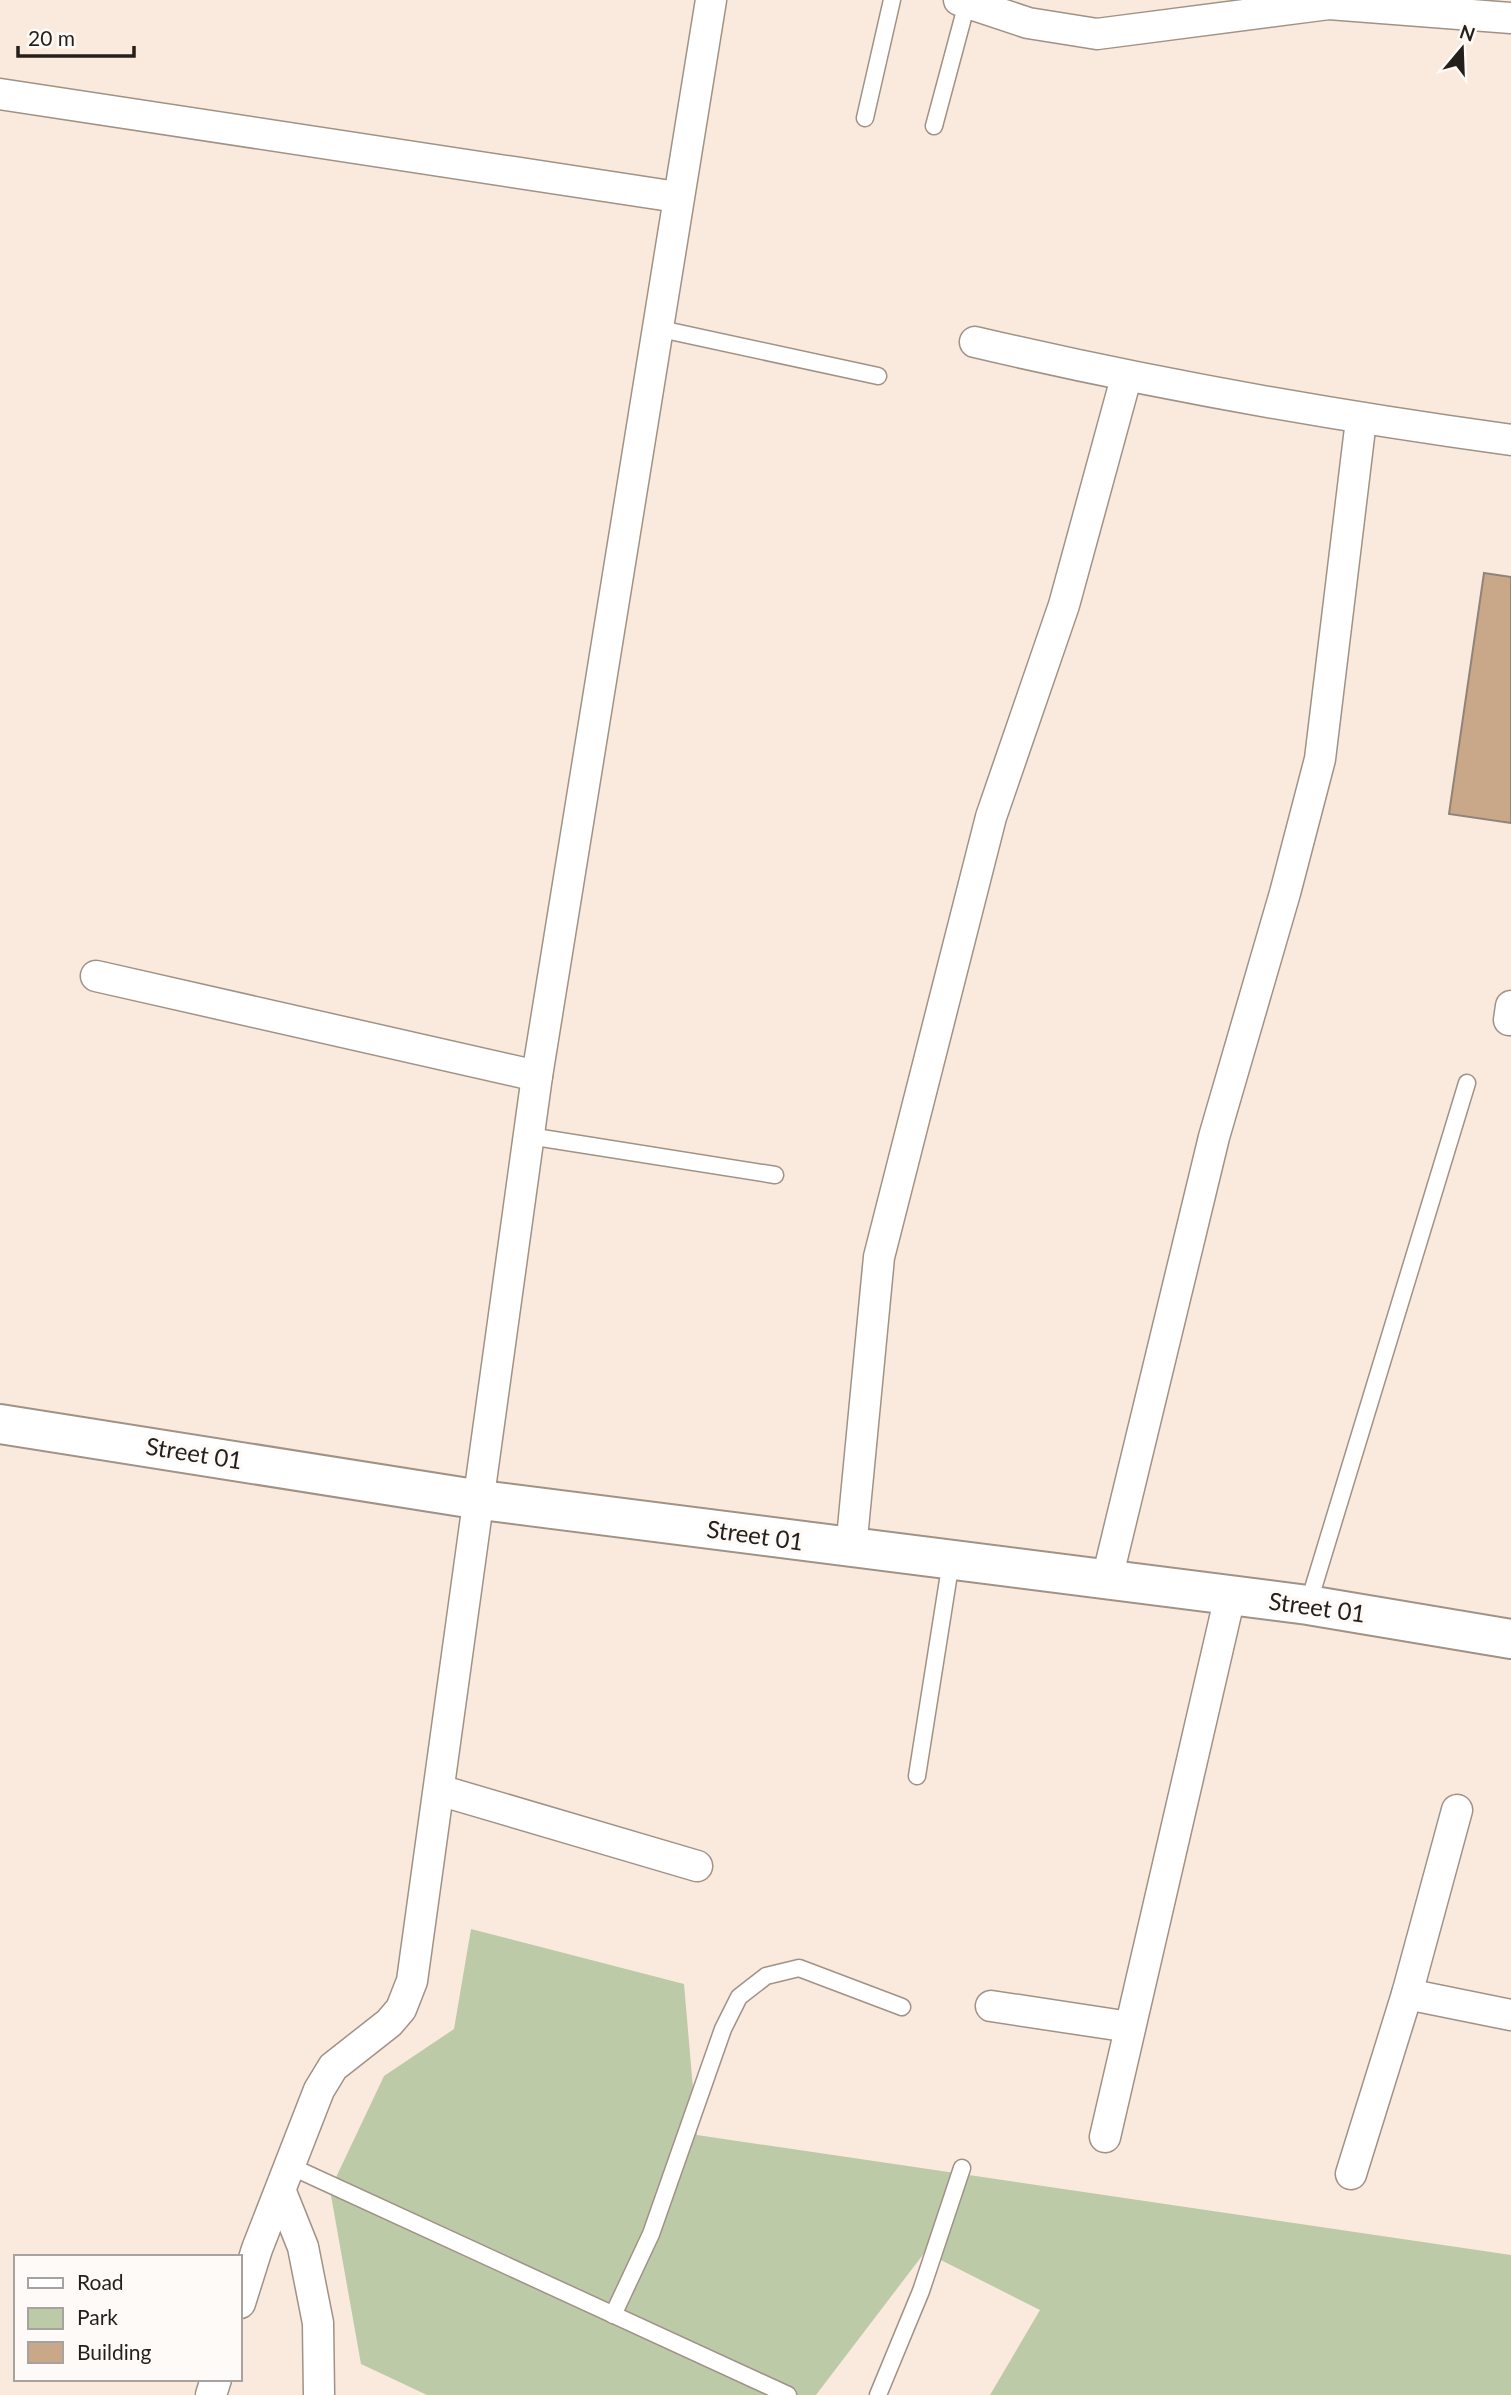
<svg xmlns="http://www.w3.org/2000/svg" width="1511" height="2395" font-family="Lato,sans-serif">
	<rect width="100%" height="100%" fill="#faeadd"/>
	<path fill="#bdcaa8" d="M 471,1929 L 684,1984 L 697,2135 L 1511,2255 L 1511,2395 L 990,2395 L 1040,2310 L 925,2252 L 816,2395 L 427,2395 L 361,2364 L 330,2190 L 384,2076 L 454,2029 Z"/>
	<path fill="#c9a789" stroke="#918377" stroke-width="2" d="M 1484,573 L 1511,577 L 1511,823 L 1449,814 Z"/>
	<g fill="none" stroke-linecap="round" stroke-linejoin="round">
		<g stroke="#a09286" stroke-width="19">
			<g id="service">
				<path d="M 865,118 L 892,0"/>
				<path d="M 934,126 L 967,3"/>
				<path d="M 656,328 L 878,376"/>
				<path d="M 529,1136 L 775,1175"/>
				<path d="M 1308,1605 L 1467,1083"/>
				<path d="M 917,1776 L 951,1561"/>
				<path d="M 290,2166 L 788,2395"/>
				<path d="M 613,2315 L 651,2234 L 723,2029 L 739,1997 L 766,1976 L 799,1968 L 902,2007"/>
				<path d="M 878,2395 L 921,2291 L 962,2168"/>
			</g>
		</g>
		<g stroke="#a09286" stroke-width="33">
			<g id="minor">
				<path d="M 959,0 L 1028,23 L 1097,34 L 1329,4 L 1511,18"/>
				<path d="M 0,94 L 677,197"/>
				<path d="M 975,342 C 1153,384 1330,415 1511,440"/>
				<path d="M 96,976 L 537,1076"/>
				<path d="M 1509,1020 L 1511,1006"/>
				<path d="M 851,1549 L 879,1257 L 991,817 L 1064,605 L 1126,378"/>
				<path d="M 1107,1579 L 1214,1137 L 1285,893 L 1320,759 L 1361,420"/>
				<path d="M 439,1790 L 697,1866"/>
				<path d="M 1407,1994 L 1511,2015"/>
				<path d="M 991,2006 L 1130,2027"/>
				<path d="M 1105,2137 L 1230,1596"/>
				<path d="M 1351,2174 L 1407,1994 L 1457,1810"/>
				<path d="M 281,2192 L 303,2247 L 318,2323 L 319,2395"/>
				<path d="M 240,2303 L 257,2249 L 319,2090 L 333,2067 L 389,2023 L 401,2009 L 412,1981 L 537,1076 L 711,0"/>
				<path d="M 211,2395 L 216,2379"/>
			</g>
		</g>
		<g stroke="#a09286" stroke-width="42">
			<path id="tertiary" d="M 0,1424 L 481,1500 L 1308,1605 L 1511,1639"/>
		</g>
		<use href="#service" stroke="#fff" stroke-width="16"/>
		<use href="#minor" stroke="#fff" stroke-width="30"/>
		<use href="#tertiary" stroke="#fff" stroke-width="38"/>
	</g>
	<g text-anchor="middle" stroke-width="7" stroke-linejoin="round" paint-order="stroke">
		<g font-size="24" fill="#241f1a" stroke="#fdfaf7">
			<text transform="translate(194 1454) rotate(9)" y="8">Street 01</text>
			<text transform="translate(755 1536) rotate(8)" y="8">Street 01</text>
			<text transform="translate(1317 1608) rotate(8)" y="8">Street 01</text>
		</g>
	</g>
	<rect x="14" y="2255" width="228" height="126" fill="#fdfaf7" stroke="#a6a29f" stroke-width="2"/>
	<rect x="28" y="2278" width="35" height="10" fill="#ffffff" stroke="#a6a29f" stroke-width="2"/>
	<text x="77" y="2290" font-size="21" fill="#241f1a">Road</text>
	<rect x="28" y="2308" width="35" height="21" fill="#bdcaa8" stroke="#a6a29f" stroke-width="2"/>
	<text x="77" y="2325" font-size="21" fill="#241f1a">Park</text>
	<rect x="28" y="2342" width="35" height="21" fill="#c9a789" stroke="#a6a29f" stroke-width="2"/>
	<text x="77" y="2360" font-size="21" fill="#241f1a">Building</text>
	<g transform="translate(1462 49) rotate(19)" stroke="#fdfaf7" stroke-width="5" paint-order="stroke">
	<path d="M0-5L12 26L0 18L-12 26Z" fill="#241f1a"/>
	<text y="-10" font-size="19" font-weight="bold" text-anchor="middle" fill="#241f1a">N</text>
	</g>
	<path d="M18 46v10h116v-10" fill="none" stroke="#241f1a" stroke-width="3.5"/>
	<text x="28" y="46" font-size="21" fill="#241f1a" stroke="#fdfaf7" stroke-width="5" paint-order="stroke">20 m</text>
</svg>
